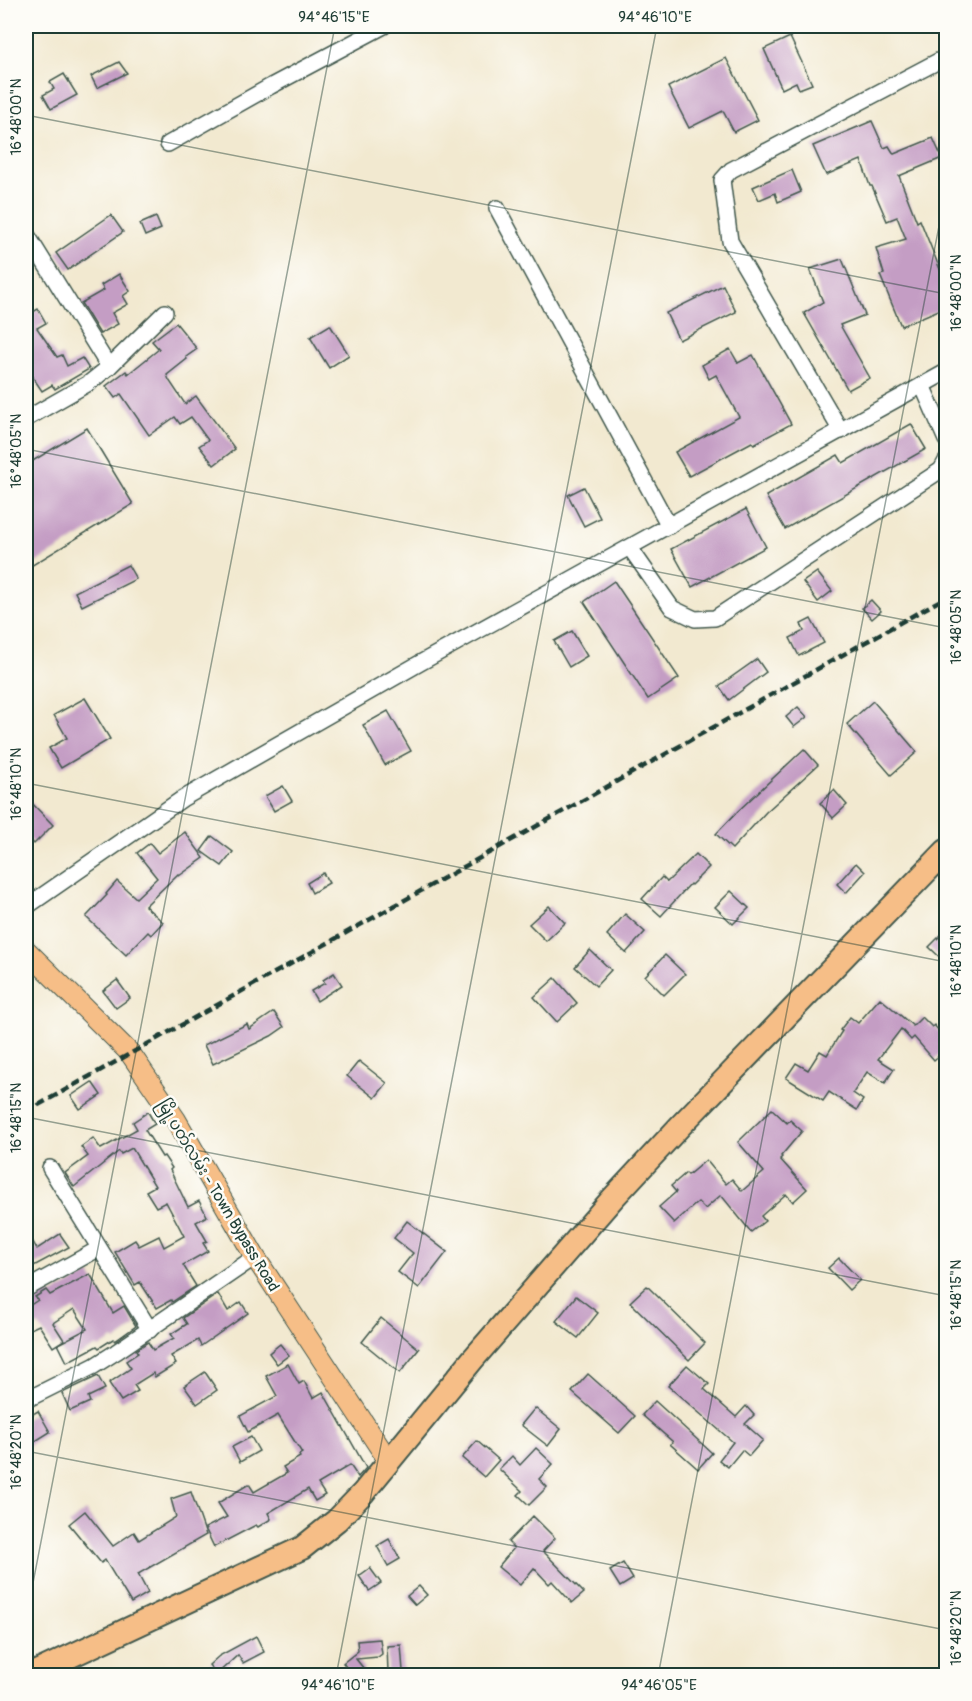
<svg xmlns="http://www.w3.org/2000/svg" width="972" height="1701" font-family="Pangolin,'Noto Sans Myanmar',sans-serif">
	<rect width="100%" height="100%" fill="#fdfcf7"/>
	<filter id="ink" filterUnits="userSpaceOnUse"><feTurbulence type="fractalNoise" baseFrequency=".0167" numOctaves="2"/><feDisplacementMap in="SourceGraphic" scale="12" xChannelSelector="R" yChannelSelector="G"/><feConvolveMatrix kernelMatrix="1 2 1 2 8 2 1 2 1" color-interpolation-filters="sRGB"/></filter>
	<filter id="wash" filterUnits="userSpaceOnUse"><feTurbulence type="fractalNoise" baseFrequency=".008" numOctaves="4" result="noise"/><feDisplacementMap in="SourceGraphic" scale="24" xChannelSelector="R" yChannelSelector="G"/><feGaussianBlur stdDeviation="1.35" result="paint"/><feColorMatrix in="noise" values="0 0 0 0 0 0 0 0 0 0 0 0 0 0 0 0 0 1.4 0 .05"/><feComposite in="paint" operator="in"/></filter>
	<g filter="url(#wash)">
		<rect width="100%" height="100%" fill="#f2e9d0"/>
		<g id="blocks">
			<g fill="#c49dc4">
				<path d="M 790,37 L 812,84 L 799,89 L 796,82 L 782,89 L 764,49 Z"/>
				<path d="M 726,58 L 758,120 L 734,132 L 723,111 L 689,128 L 668,87 Z"/>
				<path d="M 119,62 L 127,73 L 97,88 L 91,76 Z"/>
				<path d="M 64,74 L 77,95 L 51,109 L 43,95 L 54,89 L 50,82 Z"/>
				<path d="M 872,121 L 884,148 L 889,146 L 894,154 L 933,138 L 942,158 L 899,176 L 917,222 L 920,220 L 946,284 L 946,307 L 901,326 L 880,275 L 884,274 L 876,248 L 906,239 L 897,217 L 887,221 L 872,186 L 870,186 L 861,160 L 826,175 L 813,146 Z"/>
				<path d="M 792,170 L 801,192 L 778,202 L 775,193 L 759,200 L 753,187 Z"/>
				<path d="M 111,215 L 123,232 L 68,270 L 56,253 Z"/>
				<path d="M 156,217 L 161,229 L 145,236 L 140,224 Z"/>
				<path d="M 842,259 L 865,315 L 840,325 L 870,378 L 848,390 L 804,313 L 823,302 L 810,269 Z"/>
				<path d="M 119,274 L 130,291 L 123,296 L 128,304 L 112,313 L 118,324 L 100,334 L 81,303 L 104,290 L 101,285 Z"/>
				<path d="M 723,285 L 736,312 L 679,340 L 666,313 Z"/>
				<path d="M 38,309 L 46,323 L 37,328 L 57,357 L 62,355 L 67,366 L 82,358 L 89,369 L 55,389 L 52,385 L 42,391 L 30,373 L 26,375 L 26,311 L 28,315 Z"/>
				<path d="M 176,323 L 197,349 L 186,357 L 187,359 L 167,375 L 169,380 L 185,404 L 196,396 L 235,449 L 214,465 L 199,446 L 208,440 L 191,417 L 180,424 L 175,417 L 149,435 L 121,394 L 115,398 L 106,386 L 126,371 L 128,374 L 159,349 L 152,341 Z"/>
				<path d="M 330,325 L 349,355 L 329,368 L 310,337 Z"/>
				<path d="M 730,349 L 738,363 L 753,355 L 791,424 L 754,444 L 752,442 L 689,476 L 675,452 L 739,417 L 716,375 L 709,379 L 702,365 Z"/>
				<path d="M 911,424 L 926,449 L 785,529 L 766,496 L 838,455 L 843,463 Z"/>
				<path d="M 87,428 L 133,504 L 26,569 L 26,465 Z"/>
				<path d="M 584,487 L 600,518 L 584,526 L 568,495 Z"/>
				<path d="M 746,509 L 766,547 L 692,587 L 671,549 Z"/>
				<path d="M 128,565 L 136,579 L 82,606 L 75,592 Z"/>
				<path d="M 817,572 L 832,591 L 818,602 L 803,582 Z"/>
				<path d="M 614,581 L 679,678 L 648,699 L 584,602 Z"/>
				<path d="M 871,600 L 881,611 L 872,619 L 862,608 Z"/>
				<path d="M 811,619 L 824,643 L 799,656 L 790,638 L 804,631 L 801,624 Z"/>
				<path d="M 572,631 L 587,656 L 569,667 L 554,641 Z"/>
				<path d="M 757,659 L 766,672 L 729,700 L 719,686 Z"/>
				<path d="M 85,698 L 110,739 L 61,768 L 49,748 L 67,738 L 54,715 Z"/>
				<path d="M 873,701 L 917,752 L 891,775 L 847,724 Z"/>
				<path d="M 798,707 L 807,717 L 794,727 L 786,717 Z"/>
				<path d="M 388,711 L 411,751 L 385,765 L 363,725 Z"/>
				<path d="M 804,749 L 818,765 L 766,812 L 732,849 L 716,834 L 738,811 Z"/>
				<path d="M 283,786 L 292,801 L 274,811 L 265,796 Z"/>
				<path d="M 834,790 L 847,805 L 833,818 L 820,803 Z"/>
				<path d="M 26,797 L 53,825 L 34,844 L 26,835 Z"/>
				<path d="M 185,832 L 204,858 L 179,876 L 178,874 L 145,906 L 163,922 L 151,935 L 148,932 L 126,955 L 86,917 L 107,895 L 106,894 L 117,881 L 136,898 L 157,878 L 137,853 L 150,843 L 158,853 Z"/>
				<path d="M 212,836 L 233,852 L 222,866 L 201,851 Z"/>
				<path d="M 696,854 L 709,867 L 691,885 L 690,884 L 661,916 L 642,899 L 662,877 L 667,882 Z"/>
				<path d="M 856,863 L 865,872 L 846,893 L 837,884 Z"/>
				<path d="M 323,873 L 329,883 L 312,893 L 307,883 Z"/>
				<path d="M 731,891 L 749,908 L 733,924 L 715,907 Z"/>
				<path d="M 549,906 L 565,923 L 546,941 L 529,924 Z"/>
				<path d="M 625,914 L 645,932 L 626,953 L 607,935 Z"/>
				<path d="M 946,930 L 946,963 L 929,947 Z"/>
				<path d="M 590,950 L 611,970 L 596,986 L 575,967 Z"/>
				<path d="M 665,955 L 685,974 L 664,995 L 645,976 Z"/>
				<path d="M 334,973 L 342,985 L 317,1001 L 311,991 L 325,983 L 323,980 Z"/>
				<path d="M 555,978 L 577,1003 L 557,1022 L 534,997 Z"/>
				<path d="M 117,980 L 130,998 L 116,1008 L 103,991 Z"/>
				<path d="M 880,998 L 913,1026 L 922,1017 L 932,1027 L 934,1025 L 946,1039 L 946,1046 L 941,1051 L 942,1053 L 934,1060 L 914,1037 L 911,1040 L 901,1029 L 878,1059 L 894,1069 L 885,1083 L 867,1072 L 853,1093 L 863,1100 L 857,1110 L 829,1092 L 823,1101 L 786,1078 L 796,1063 L 808,1070 L 820,1051 L 827,1055 L 842,1031 L 840,1030 L 850,1017 L 858,1023 Z"/>
				<path d="M 274,1012 L 284,1027 L 271,1036 L 213,1064 L 204,1045 L 247,1024 L 249,1029 Z"/>
				<path d="M 359,1061 L 387,1083 L 375,1098 L 347,1076 Z"/>
				<path d="M 92,1082 L 101,1095 L 80,1109 L 71,1096 Z"/>
				<path d="M 772,1109 L 787,1123 L 790,1120 L 802,1131 L 781,1156 L 782,1157 L 780,1159 L 807,1189 L 793,1202 L 786,1194 L 761,1216 L 765,1221 L 751,1232 L 721,1195 L 705,1209 L 698,1202 L 674,1223 L 659,1207 L 676,1192 L 671,1186 L 686,1173 L 688,1175 L 706,1160 L 726,1184 L 732,1179 L 742,1191 L 764,1172 L 738,1142 Z"/>
				<path d="M 148,1112 L 155,1124 L 145,1130 L 162,1157 L 164,1156 L 172,1168 L 170,1170 L 188,1207 L 199,1201 L 207,1216 L 196,1222 L 207,1241 L 203,1243 L 208,1251 L 183,1265 L 196,1286 L 172,1302 L 171,1300 L 157,1308 L 140,1282 L 135,1285 L 115,1252 L 135,1240 L 139,1246 L 159,1236 L 164,1247 L 184,1236 L 166,1202 L 156,1207 L 146,1191 L 155,1186 L 132,1148 L 121,1154 L 119,1151 L 74,1187 L 65,1173 L 88,1156 L 81,1147 L 93,1138 L 101,1149 L 137,1129 L 133,1122 Z"/>
				<path d="M 407,1221 L 447,1252 L 419,1288 L 398,1272 L 413,1253 L 394,1238 Z"/>
				<path d="M 60,1234 L 69,1247 L 30,1268 L 26,1260 L 26,1246 L 33,1242 L 37,1249 Z"/>
				<path d="M 839,1258 L 860,1280 L 849,1290 L 828,1268 Z"/>
				<path d="M 90,1274 L 113,1313 L 124,1306 L 136,1326 L 115,1341 L 113,1339 L 99,1348 L 97,1346 L 67,1362 L 58,1344 L 87,1329 L 74,1309 L 53,1323 L 64,1340 L 53,1347 L 39,1325 L 26,1331 L 26,1308 L 38,1300 L 35,1297 L 46,1290 L 50,1295 Z"/>
				<path d="M 647,1286 L 705,1343 L 689,1360 L 630,1302 Z"/>
				<path d="M 218,1294 L 228,1311 L 241,1302 L 248,1313 L 201,1346 L 198,1340 L 171,1356 L 176,1364 L 155,1377 L 153,1373 L 134,1385 L 138,1391 L 121,1401 L 109,1383 L 131,1368 L 126,1361 L 138,1353 L 136,1350 L 148,1342 L 153,1350 L 174,1338 L 171,1334 L 187,1324 L 183,1318 Z"/>
				<path d="M 576,1296 L 598,1313 L 578,1338 L 556,1321 Z"/>
				<path d="M 381,1318 L 419,1349 L 400,1373 L 362,1342 Z"/>
				<path d="M 280,1344 L 289,1355 L 277,1364 L 269,1353 Z"/>
				<path d="M 288,1364 L 299,1384 L 304,1381 L 313,1398 L 323,1392 L 366,1468 L 358,1477 L 350,1465 L 318,1484 L 325,1495 L 315,1501 L 308,1489 L 268,1513 L 271,1519 L 258,1527 L 256,1525 L 214,1547 L 205,1528 L 227,1517 L 218,1503 L 249,1484 L 254,1492 L 287,1473 L 283,1467 L 300,1457 L 299,1455 L 302,1453 L 278,1415 L 248,1432 L 240,1416 L 277,1396 L 266,1376 Z"/>
				<path d="M 687,1365 L 709,1384 L 704,1389 L 736,1417 L 746,1406 L 754,1415 L 745,1424 L 763,1440 L 749,1456 L 742,1450 L 728,1467 L 719,1460 L 733,1442 L 668,1386 Z"/>
				<path d="M 205,1372 L 217,1390 L 197,1404 L 184,1386 Z"/>
				<path d="M 588,1374 L 635,1416 L 619,1433 L 572,1392 Z"/>
				<path d="M 98,1376 L 105,1389 L 88,1397 L 90,1402 L 70,1411 L 62,1393 Z"/>
				<path d="M 655,1401 L 712,1453 L 698,1469 L 670,1444 L 673,1442 L 642,1415 Z"/>
				<path d="M 535,1408 L 561,1429 L 548,1446 L 521,1425 Z"/>
				<path d="M 38,1411 L 50,1432 L 26,1447 L 26,1418 Z"/>
				<path d="M 251,1437 L 259,1451 L 240,1462 L 232,1447 Z"/>
				<path d="M 477,1441 L 499,1460 L 484,1477 L 462,1458 Z"/>
				<path d="M 536,1448 L 553,1464 L 539,1479 L 547,1487 L 529,1505 L 518,1495 L 522,1491 L 499,1469 L 512,1456 L 520,1465 Z"/>
				<path d="M 191,1492 L 206,1535 L 138,1574 L 148,1593 L 131,1603 L 105,1560 L 101,1563 L 69,1524 L 85,1511 L 113,1546 L 134,1532 L 139,1540 L 176,1517 L 171,1499 Z"/>
				<path d="M 533,1516 L 555,1538 L 543,1551 L 584,1593 L 572,1603 L 552,1581 L 549,1584 L 534,1568 L 520,1585 L 498,1567 L 514,1548 L 508,1542 Z"/>
				<path d="M 389,1539 L 400,1559 L 388,1566 L 377,1546 Z"/>
				<path d="M 623,1563 L 633,1579 L 620,1587 L 610,1571 Z"/>
				<path d="M 370,1568 L 381,1583 L 369,1591 L 359,1576 Z"/>
				<path d="M 419,1586 L 427,1595 L 415,1605 L 407,1596 Z"/>
				<path d="M 256,1636 L 264,1652 L 243,1663 L 238,1655 L 217,1674 L 209,1665 L 219,1656 Z"/>
				<path d="M 380,1639 L 382,1654 L 378,1657 L 356,1659 L 364,1669 L 356,1676 L 353,1676 L 343,1663 L 358,1651 L 357,1641 Z"/>
				<path d="M 401,1645 L 403,1671 L 388,1672 L 387,1646 Z"/>
			</g>
		</g>
	</g>
	<g filter="url(#ink)">
		<use href="#blocks" fill-opacity="0" stroke="#3f574b" stroke-width="1.5"/>
		<g fill="none" stroke-linecap="round" stroke-linejoin="round">
			<g stroke="#3f574b" stroke-width="18">
				<g id="minor">
					<path d="M 168,144 L 271,86 L 384,26"/>
					<path d="M 497,208 L 669,526"/>
					<path d="M 26,233 L 109,367"/>
					<path d="M 922,385 L 946,440"/>
					<path d="M 26,419 L 89,383 L 109,367 L 165,312"/>
					<path d="M 841,431 L 730,241 L 722,180 L 731,170 L 946,57"/>
					<path d="M 630,548 L 672,608 L 695,619 L 715,618 L 941,470 L 946,461"/>
					<path d="M 26,907 L 182,799 L 420,663 L 946,372"/>
					<path d="M 50,1168 L 150,1330"/>
					<path d="M 26,1289 L 98,1249"/>
					<path d="M 26,1400 L 94,1366 L 116,1352 L 255,1257"/>
				</g>
			</g>
			<g stroke="#3f574b" stroke-width="22">
				<path id="major" d="M 26,950 L 130,1053 L 176,1120 L 255,1257 L 388,1460"/>
			</g>
			<g stroke="#3f574b" stroke-width="26">
				<path id="highway" d="M 28,1676 L 302,1548 L 337,1520 L 363,1493 L 473,1359 L 613,1198 L 681,1125 L 946,851"/>
			</g>
			<use href="#minor" stroke="#fff" stroke-width="15"/>
			<use href="#major" stroke="#f6be87" stroke-width="20"/>
			<use href="#highway" stroke="#f6be87" stroke-width="22"/>
			<path stroke="#1f3d34" stroke-width="4.5" stroke-dasharray="9 4.5" stroke-linecap="butt" d="M 26,1112 L 946,597"/>
		</g>
	</g>
	<path fill="none" stroke="#1f3d34" stroke-width="1.5" stroke-opacity="0.45" d="M 26,115 L 946,294M 26,449 L 946,628M 26,783 L 946,962M 26,1117 L 946,1296M 26,1451 L 946,1630M 26,1619 L 335,26M 336,1676 L 657,26M 658,1676 L 946,190"/>
	<g text-anchor="middle" stroke-width="5" stroke-linejoin="round" paint-order="stroke">
		<g font-size="16" fill="#1f3d34" stroke="#fdfcf7">
			<text transform="translate(219 1195) rotate(59)" y="6">မြို့ပတ်လမ်း - Town Bypass Road</text>
		</g>
	</g>
	<rect width="972" height="1701" fill="none" stroke="#fdfcf7" stroke-width="66"/>
	<rect x="33" y="33" width="906" height="1635" fill="none" stroke="#1f3d34" stroke-width="2"/>
	<g font-size="15" text-anchor="middle" fill="#1f3d34">
		<text x="334" y="22">94°46'15"E</text>
		<text x="655" y="22">94°46'10"E</text>
		<text transform="translate(16 117) rotate(-90)" y="5">16°48'00"N</text>
		<text transform="translate(956 293) rotate(-90)" y="5">16°48'00"N</text>
		<text transform="translate(16 451) rotate(-90)" y="5">16°48'05"N</text>
		<text transform="translate(956 627) rotate(-90)" y="5">16°48'05"N</text>
		<text transform="translate(16 784) rotate(-90)" y="5">16°48'10"N</text>
		<text transform="translate(956 961) rotate(-90)" y="5">16°48'10"N</text>
		<text transform="translate(16 1118) rotate(-90)" y="5">16°48'15"N</text>
		<text transform="translate(956 1295) rotate(-90)" y="5">16°48'15"N</text>
		<text transform="translate(16 1452) rotate(-90)" y="5">16°48'20"N</text>
		<text transform="translate(956 1628) rotate(-90)" y="5">16°48'20"N</text>
		<text x="338" y="1690">94°46'10"E</text>
		<text x="659" y="1690">94°46'05"E</text>
	</g>
</svg>
